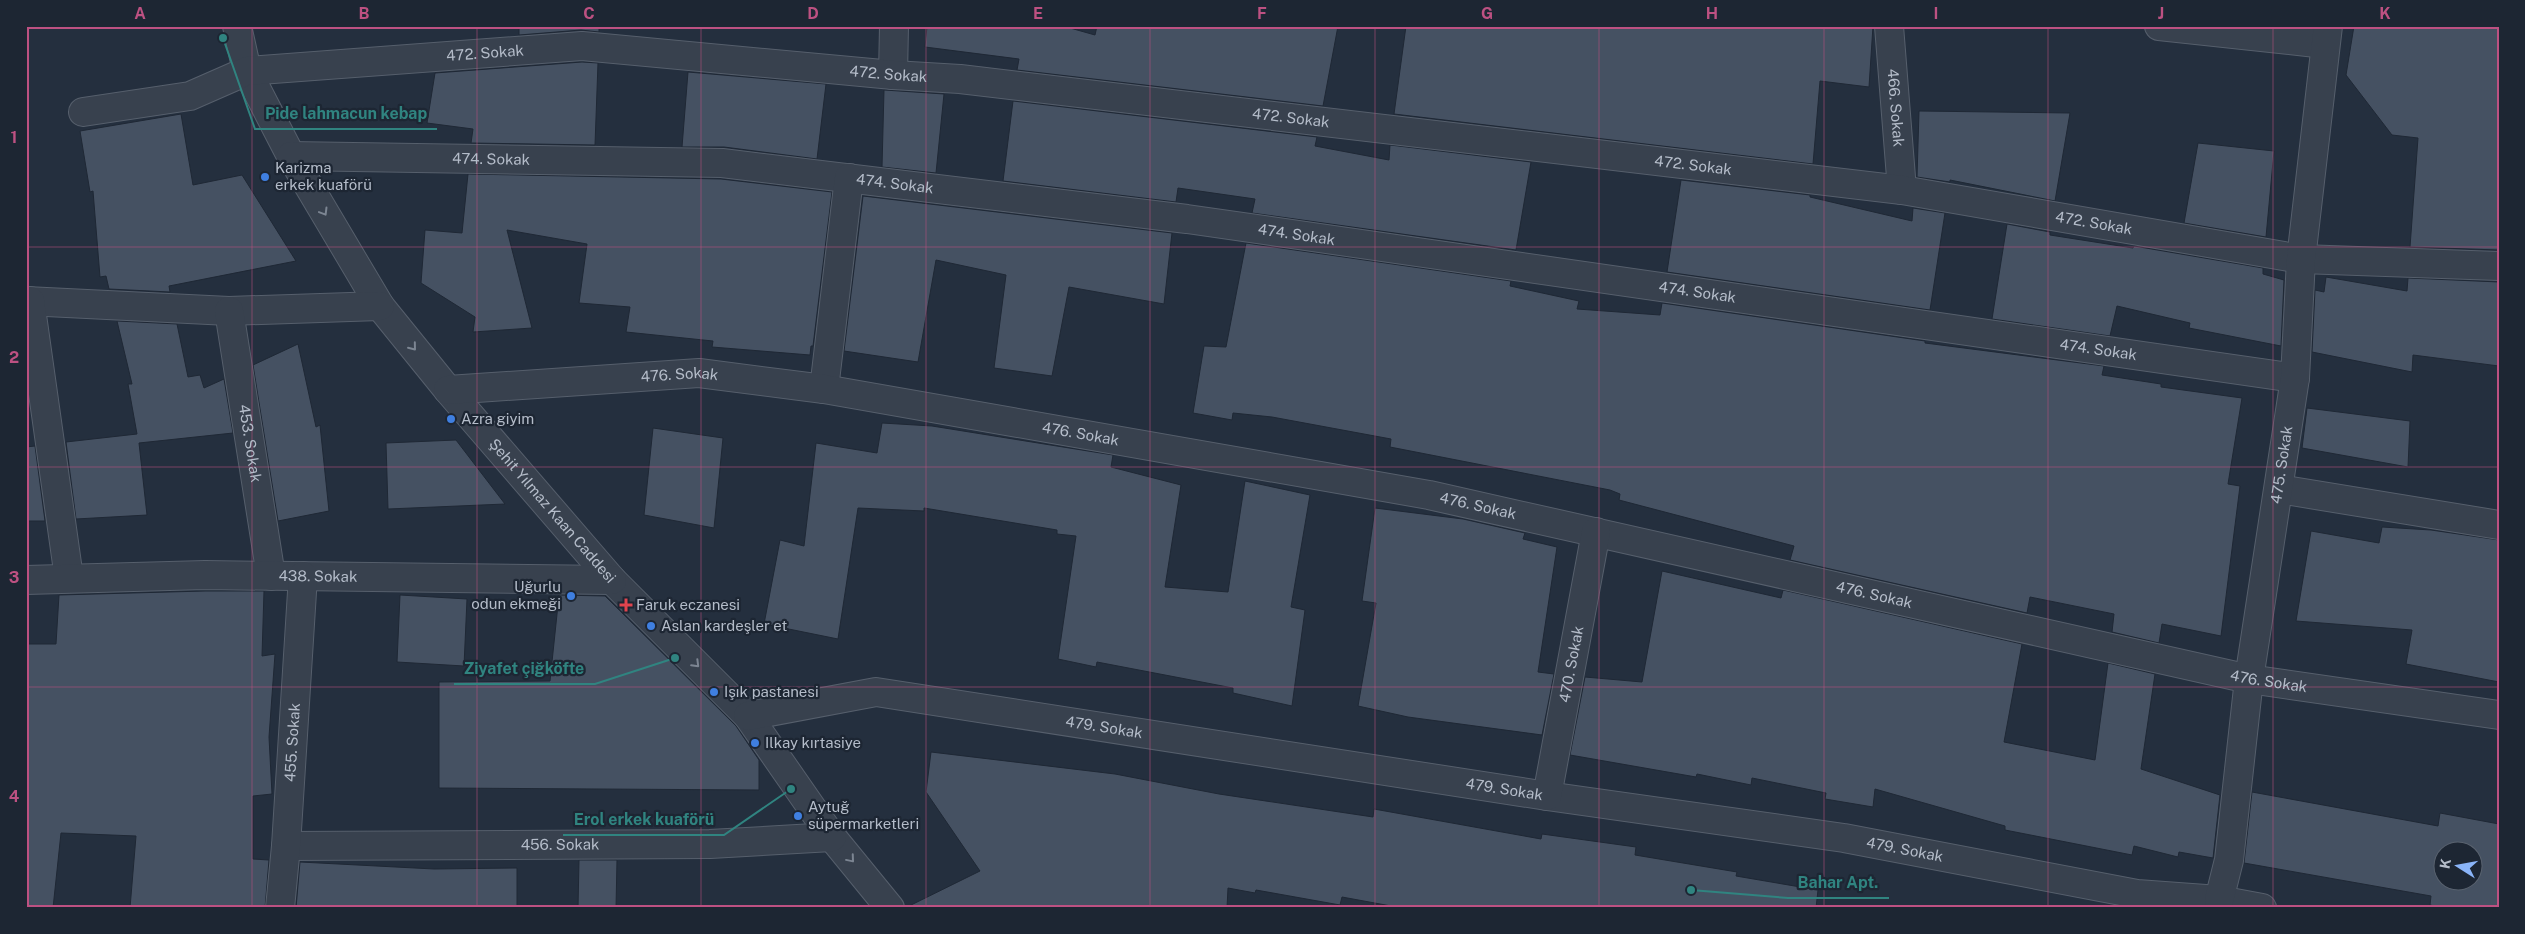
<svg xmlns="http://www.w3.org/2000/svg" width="2525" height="934" font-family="'Public Sans',sans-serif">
	<rect width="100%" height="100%" fill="#242f3e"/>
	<g fill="#455162" stroke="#1f2835" fill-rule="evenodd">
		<path d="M 519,26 L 599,26 L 599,32 L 581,30 L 519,35 Z"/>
		<path d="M 927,26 L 1063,26 L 1095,35 L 1097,26 L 1338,26 L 1323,106 L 1017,70 L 1019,59 L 925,47 Z"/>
		<path d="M 1406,26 L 1873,26 L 1869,87 L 1820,81 L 1813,164 L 1394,114 Z"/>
		<path d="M 2354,26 L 2499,26 L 2499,250 L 2410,247 L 2418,138 L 2392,135 L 2346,75 Z"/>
		<path d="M 582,62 L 598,63 L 595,145 L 471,143 L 473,129 L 427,123 L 435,73 Z"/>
		<path d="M 688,72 L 826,84 L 817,159 L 724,147 L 682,147 Z"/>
		<path d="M 884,90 L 944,94 L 936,173 L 882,167 Z"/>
		<path d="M 1013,101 L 1317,137 L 1315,146 L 1389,160 L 1390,145 L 1531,162 L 1516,250 L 1252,213 L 1255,199 L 1178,188 L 1176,202 L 1003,181 Z"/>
		<path d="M 1919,111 L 2070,113 L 2055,201 L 1950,180 L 1950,182 L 1917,177 Z"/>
		<path d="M 181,114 L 193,185 L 242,175 L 296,261 L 169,286 L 170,292 L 109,289 L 106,276 L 100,277 L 93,191 L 90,192 L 80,131 Z"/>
		<path d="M 2198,143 L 2274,151 L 2266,237 L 2184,223 Z"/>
		<path d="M 468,174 L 721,179 L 832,192 L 813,346 L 811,346 L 810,355 L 712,347 L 713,341 L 626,332 L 630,307 L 579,303 L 587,244 L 507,230 L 532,328 L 473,332 L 475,317 L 421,283 L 425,230 L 462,233 Z"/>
		<path d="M 1681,180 L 1810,195 L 1810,197 L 1912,221 L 1913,208 L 1945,213 L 1930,310 L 1667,272 Z"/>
		<path d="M 863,196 L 1172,233 L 1164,304 L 1069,287 L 1052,376 L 994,368 L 1006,275 L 936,260 L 918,362 L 844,351 Z"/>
		<path d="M 2007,224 L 2050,232 L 2050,235 L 2133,248 L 2134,246 L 2263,268 L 2263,274 L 2284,280 L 2281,346 L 2189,328 L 2190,323 L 2117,306 L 2110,336 L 1992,319 Z"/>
		<path d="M 1246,243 L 1511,281 L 1510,286 L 1579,301 L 1577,309 L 1660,315 L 1662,303 L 1925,341 L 1925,343 L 2104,366 L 2102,375 L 2161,384 L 2161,387 L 2242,398 L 2228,484 L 2240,486 L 2221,636 L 2162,624 L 2159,643 L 2112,632 L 2114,614 L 2030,597 L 2027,613 L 1790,560 L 1794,546 L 1619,500 L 1620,494 L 1610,490 L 1390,447 L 1391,439 L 1272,417 L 1233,413 L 1232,420 L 1193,413 L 1204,346 L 1226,347 Z"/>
		<path d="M 2326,277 L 2407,291 L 2408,278 L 2499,282 L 2499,366 L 2413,355 L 2412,372 L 2312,352 L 2315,290 L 2324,292 Z"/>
		<path d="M 117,321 L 177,324 L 188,377 L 200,375 L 204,388 L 224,379 L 233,433 L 139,443 L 147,515 L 76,519 L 66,442 L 137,434 L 128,384 L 132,384 Z"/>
		<path d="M 298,344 L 316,427 L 320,425 L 329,511 L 278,521 L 253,365 Z"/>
		<path d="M 2307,408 L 2410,421 L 2408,467 L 2302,448 Z"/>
		<path d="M 882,423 L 932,426 L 1113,455 L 1111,467 L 1181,485 L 1165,587 L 1228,592 L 1245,481 L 1310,495 L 1291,607 L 1305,610 L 1292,706 L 1233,693 L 1233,688 L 1097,662 L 1096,667 L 1058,659 L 1076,536 L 1057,534 L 1057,530 L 924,508 L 924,511 L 858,508 L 838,639 L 764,624 L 780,540 L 804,546 L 816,443 L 877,453 Z"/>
		<path d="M 653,428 L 723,438 L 714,528 L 644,515 Z"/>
		<path d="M 456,440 L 505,504 L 388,509 L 386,443 Z"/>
		<path d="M 35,446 L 45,521 L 26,521 L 26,447 Z"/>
		<path d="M 1375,508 L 1463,519 L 1525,533 L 1523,539 L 1557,547 L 1538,672 L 1554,674 L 1542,735 L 1408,717 L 1358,706 L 1376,603 L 1362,601 Z"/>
		<path d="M 2382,527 L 2431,530 L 2499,540 L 2499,682 L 2406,664 L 2412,630 L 2296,621 L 2311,531 L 2379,543 Z"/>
		<path d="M 1662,571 L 1781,598 L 1783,590 L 2022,644 L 2004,742 L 2095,760 L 2108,663 L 2155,674 L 2141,769 L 2220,795 L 2213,858 L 2179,852 L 2178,857 L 2134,846 L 2132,855 L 2005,830 L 2005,826 L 1875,789 L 1873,807 L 1825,799 L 1826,793 L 1752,778 L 1751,785 L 1697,774 L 1696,777 L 1570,755 L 1585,677 L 1642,682 Z"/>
		<path d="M 205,591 L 264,591 L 262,656 L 275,654 L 269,737 L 272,794 L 253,796 L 253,859 L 269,860 L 265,908 L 130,908 L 136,836 L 61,833 L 53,908 L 26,908 L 26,644 L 56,644 L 59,595 Z"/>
		<path d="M 400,595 L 467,599 L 464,666 L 397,662 Z"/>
		<path d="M 559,595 L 605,596 L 736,726 L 759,760 L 759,790 L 439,788 L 439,682 L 550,681 Z"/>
		<path d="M 931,752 L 1115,774 L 1219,794 L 1373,817 L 1374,809 L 1541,839 L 1542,834 L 1636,847 L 1635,855 L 1737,872 L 1736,876 L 1818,890 L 1816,908 L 1402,908 L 1342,897 L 1340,905 L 1256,890 L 1255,893 L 1228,888 L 1227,908 L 905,908 L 980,871 L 926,792 Z"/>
		<path d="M 2252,792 L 2438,826 L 2440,813 L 2499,824 L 2499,908 L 2445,908 L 2430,905 L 2431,896 L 2244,863 ZM 2442,852 L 2472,852 L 2472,882 L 2442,882 Z"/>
		<path d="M 579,860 L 617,860 L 616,908 L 578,908 Z"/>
		<path d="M 300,862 L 434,869 L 517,868 L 517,908 L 296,908 Z"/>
	</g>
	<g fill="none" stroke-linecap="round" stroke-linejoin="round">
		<g stroke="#565f6c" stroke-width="30">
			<g id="minor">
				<path id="s1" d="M 237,26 L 247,71 L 291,156 L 380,306 L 448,390 L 612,580 L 748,716 L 832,837 L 890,908"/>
				<path id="s2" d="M 1889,26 L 1902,190"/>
				<path d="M 2159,26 L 2325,44"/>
				<path d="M 893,75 L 894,26"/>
				<path id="s3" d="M 83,112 L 190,96 L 247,71 L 582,46 L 893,75 L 960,79 L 1902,190 L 2301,259 L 2499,266"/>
				<path id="s4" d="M 291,156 L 722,163 L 1187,219 L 2295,378"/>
				<path d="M 26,301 L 229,311 L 380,306"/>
				<path d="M 30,301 L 69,578"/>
				<path id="s5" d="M 229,311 L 271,576"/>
				<path d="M 824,389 L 849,178"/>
				<path id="s6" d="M 448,390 L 699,373 L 824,389 L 1429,495 L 2249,679 L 2499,715"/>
				<path d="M 2279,489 L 2499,525"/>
				<path id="s7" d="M 26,580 L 205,575 L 612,580"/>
				<path id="s8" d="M 748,716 L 876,692 L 1547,796 L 1844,838 L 2137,894 L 2219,900 L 2262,908"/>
				<path id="s9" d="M 1547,796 L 1596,532"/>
				<path id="s10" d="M 286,846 L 710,844 L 832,837"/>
				<path id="s11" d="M 2219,900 L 2229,860 L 2249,679 L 2295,378 L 2301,259 L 2328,26"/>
				<path id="s12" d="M 280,908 L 286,846 L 303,576"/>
			</g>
		</g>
		<use href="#minor" stroke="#38414e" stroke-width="28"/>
	</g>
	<defs><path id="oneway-chevron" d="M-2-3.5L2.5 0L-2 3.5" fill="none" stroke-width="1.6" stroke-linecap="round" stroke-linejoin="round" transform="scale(1.25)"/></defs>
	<g stroke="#7c8592">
		<use href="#oneway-chevron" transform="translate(324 212) rotate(59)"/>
		<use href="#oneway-chevron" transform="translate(413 347) rotate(51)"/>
		<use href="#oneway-chevron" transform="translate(696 664) rotate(45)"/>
		<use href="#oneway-chevron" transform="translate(851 859) rotate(50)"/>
	</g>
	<path fill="none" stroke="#bd5182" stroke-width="1" stroke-opacity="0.55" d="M 252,26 L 252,908M 477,26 L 477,908M 701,26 L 701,908M 926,26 L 926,908M 1150,26 L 1150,908M 1375,26 L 1375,908M 1599,26 L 1599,908M 1824,26 L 1824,908M 2048,26 L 2048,908M 2273,26 L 2273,908M 26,247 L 2499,247M 26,467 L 2499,467M 26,687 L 2499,687"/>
	<g fill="#3f7fe0" stroke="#1d2633" stroke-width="2">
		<circle cx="265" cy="177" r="5"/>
		<circle cx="451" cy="419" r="5"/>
		<circle cx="571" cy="596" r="5"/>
		<circle cx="651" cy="626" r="5"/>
		<circle cx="714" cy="692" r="5"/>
		<circle cx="755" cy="743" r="5"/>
		<circle cx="798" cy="816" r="5"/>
	</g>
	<path fill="#e0444e" stroke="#1d2633" stroke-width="2" d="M623.5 597.5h5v5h5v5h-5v5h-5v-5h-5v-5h5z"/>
	<g text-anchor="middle" stroke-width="4.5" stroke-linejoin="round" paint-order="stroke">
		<g font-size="15" fill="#b4bcc9" stroke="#1d2633">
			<text dy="5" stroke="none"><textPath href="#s3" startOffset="409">472. Sokak</textPath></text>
			<text dy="5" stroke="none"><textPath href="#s3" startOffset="814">472. Sokak</textPath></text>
			<text dy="5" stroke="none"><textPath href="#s2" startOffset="82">466. Sokak</textPath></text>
			<text dy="5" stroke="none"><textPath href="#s3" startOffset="1219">472. Sokak</textPath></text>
			<text dy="5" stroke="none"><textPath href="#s4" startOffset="200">474. Sokak</textPath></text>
			<text dy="5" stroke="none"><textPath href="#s3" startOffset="1624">472. Sokak</textPath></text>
			<text dy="5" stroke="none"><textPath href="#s4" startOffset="605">474. Sokak</textPath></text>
			<text dy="5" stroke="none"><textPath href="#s3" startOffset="2029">472. Sokak</textPath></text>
			<text dy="5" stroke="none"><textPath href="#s4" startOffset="1010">474. Sokak</textPath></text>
			<text dy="5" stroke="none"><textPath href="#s4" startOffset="1415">474. Sokak</textPath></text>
			<text dy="5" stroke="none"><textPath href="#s4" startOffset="1820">474. Sokak</textPath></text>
			<text dy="5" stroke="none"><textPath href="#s6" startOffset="232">476. Sokak</textPath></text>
			<text dy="5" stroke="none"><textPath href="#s6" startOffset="638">476. Sokak</textPath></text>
			<text dy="5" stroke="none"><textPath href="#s5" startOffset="134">453. Sokak</textPath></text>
			<text dy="5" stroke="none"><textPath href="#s11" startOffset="440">475. Sokak</textPath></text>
			<text dy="5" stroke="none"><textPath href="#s6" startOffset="1042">476. Sokak</textPath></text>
			<text dy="5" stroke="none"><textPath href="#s1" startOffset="584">Şehit Yılmaz Kaan Caddesi</textPath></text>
			<text dy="5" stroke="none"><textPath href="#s7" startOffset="292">438. Sokak</textPath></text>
			<text dy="5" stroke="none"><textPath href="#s6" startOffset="1448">476. Sokak</textPath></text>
			<text dy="5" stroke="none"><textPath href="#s9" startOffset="134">470. Sokak</textPath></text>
			<text dy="5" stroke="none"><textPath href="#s6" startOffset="1852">476. Sokak</textPath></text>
			<text dy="5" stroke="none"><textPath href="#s8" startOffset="361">479. Sokak</textPath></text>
			<text dy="5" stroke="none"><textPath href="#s12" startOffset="166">455. Sokak</textPath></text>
			<text dy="5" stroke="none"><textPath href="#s8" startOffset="766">479. Sokak</textPath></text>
			<text dy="5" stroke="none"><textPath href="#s10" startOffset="274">456. Sokak</textPath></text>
			<text dy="5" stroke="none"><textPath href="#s8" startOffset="1171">479. Sokak</textPath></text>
		</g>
		<g font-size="15" fill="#b4bcc9" stroke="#1d2633" text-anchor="start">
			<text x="275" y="173">Karizma<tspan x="275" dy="17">erkek kuaförü</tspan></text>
			<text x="461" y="424">Azra giyim</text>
			<text x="561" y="592" text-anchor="end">Uğurlu<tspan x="561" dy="17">odun ekmeği</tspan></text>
			<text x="636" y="610">Faruk eczanesi</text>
			<text x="661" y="631">Aslan kardeşler et</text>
			<text x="724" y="697">Işık pastanesi</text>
			<text x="765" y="748">Ilkay kırtasiye</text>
			<text x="808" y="812">Aytuğ<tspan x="808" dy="17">süpermarketleri</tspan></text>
		</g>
	</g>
	<path fill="none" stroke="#308480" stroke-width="2" d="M223 38L255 129H437M675 658L595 684H454M791 789L724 835H563M1691 890L1788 898H1889"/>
	<g fill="#308480" stroke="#1d2633" stroke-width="2">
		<circle cx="223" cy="38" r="5"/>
		<circle cx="675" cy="658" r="5"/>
		<circle cx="791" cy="789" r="5"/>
		<circle cx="1691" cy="890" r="5"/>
	</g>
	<g font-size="16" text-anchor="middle" font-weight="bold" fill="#308480" stroke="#1d2633" stroke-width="4.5" stroke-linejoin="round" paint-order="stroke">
		<text x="346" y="119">Pide lahmacun kebap</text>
		<text x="524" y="674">Ziyafet çiğköfte</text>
		<text x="644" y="825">Erol erkek kuaförü</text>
		<text x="1838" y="888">Bahar Apt.</text>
	</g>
	<rect width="2525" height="934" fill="none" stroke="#1d2633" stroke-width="55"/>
	<g transform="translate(2458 866) rotate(281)"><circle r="24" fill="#1d2633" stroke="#59626f"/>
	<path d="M0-4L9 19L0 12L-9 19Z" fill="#8ab4f8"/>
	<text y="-8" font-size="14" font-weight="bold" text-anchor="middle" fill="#b4bcc9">K</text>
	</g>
	<rect x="28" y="28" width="2470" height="878" fill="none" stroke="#bd5182" stroke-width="2"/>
	<g font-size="16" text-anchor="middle" font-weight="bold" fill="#bd5182">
		<text x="140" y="19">A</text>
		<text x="364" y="19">B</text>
		<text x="589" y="19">C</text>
		<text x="813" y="19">D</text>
		<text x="1038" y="19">E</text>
		<text x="1262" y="19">F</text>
		<text x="1487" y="19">G</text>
		<text x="1712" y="19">H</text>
		<text x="1936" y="19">I</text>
		<text x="2161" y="19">J</text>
		<text x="2385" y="19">K</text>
		<text x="14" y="143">1</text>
		<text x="14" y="363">2</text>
		<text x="14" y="583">3</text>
		<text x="14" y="802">4</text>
	</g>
</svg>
